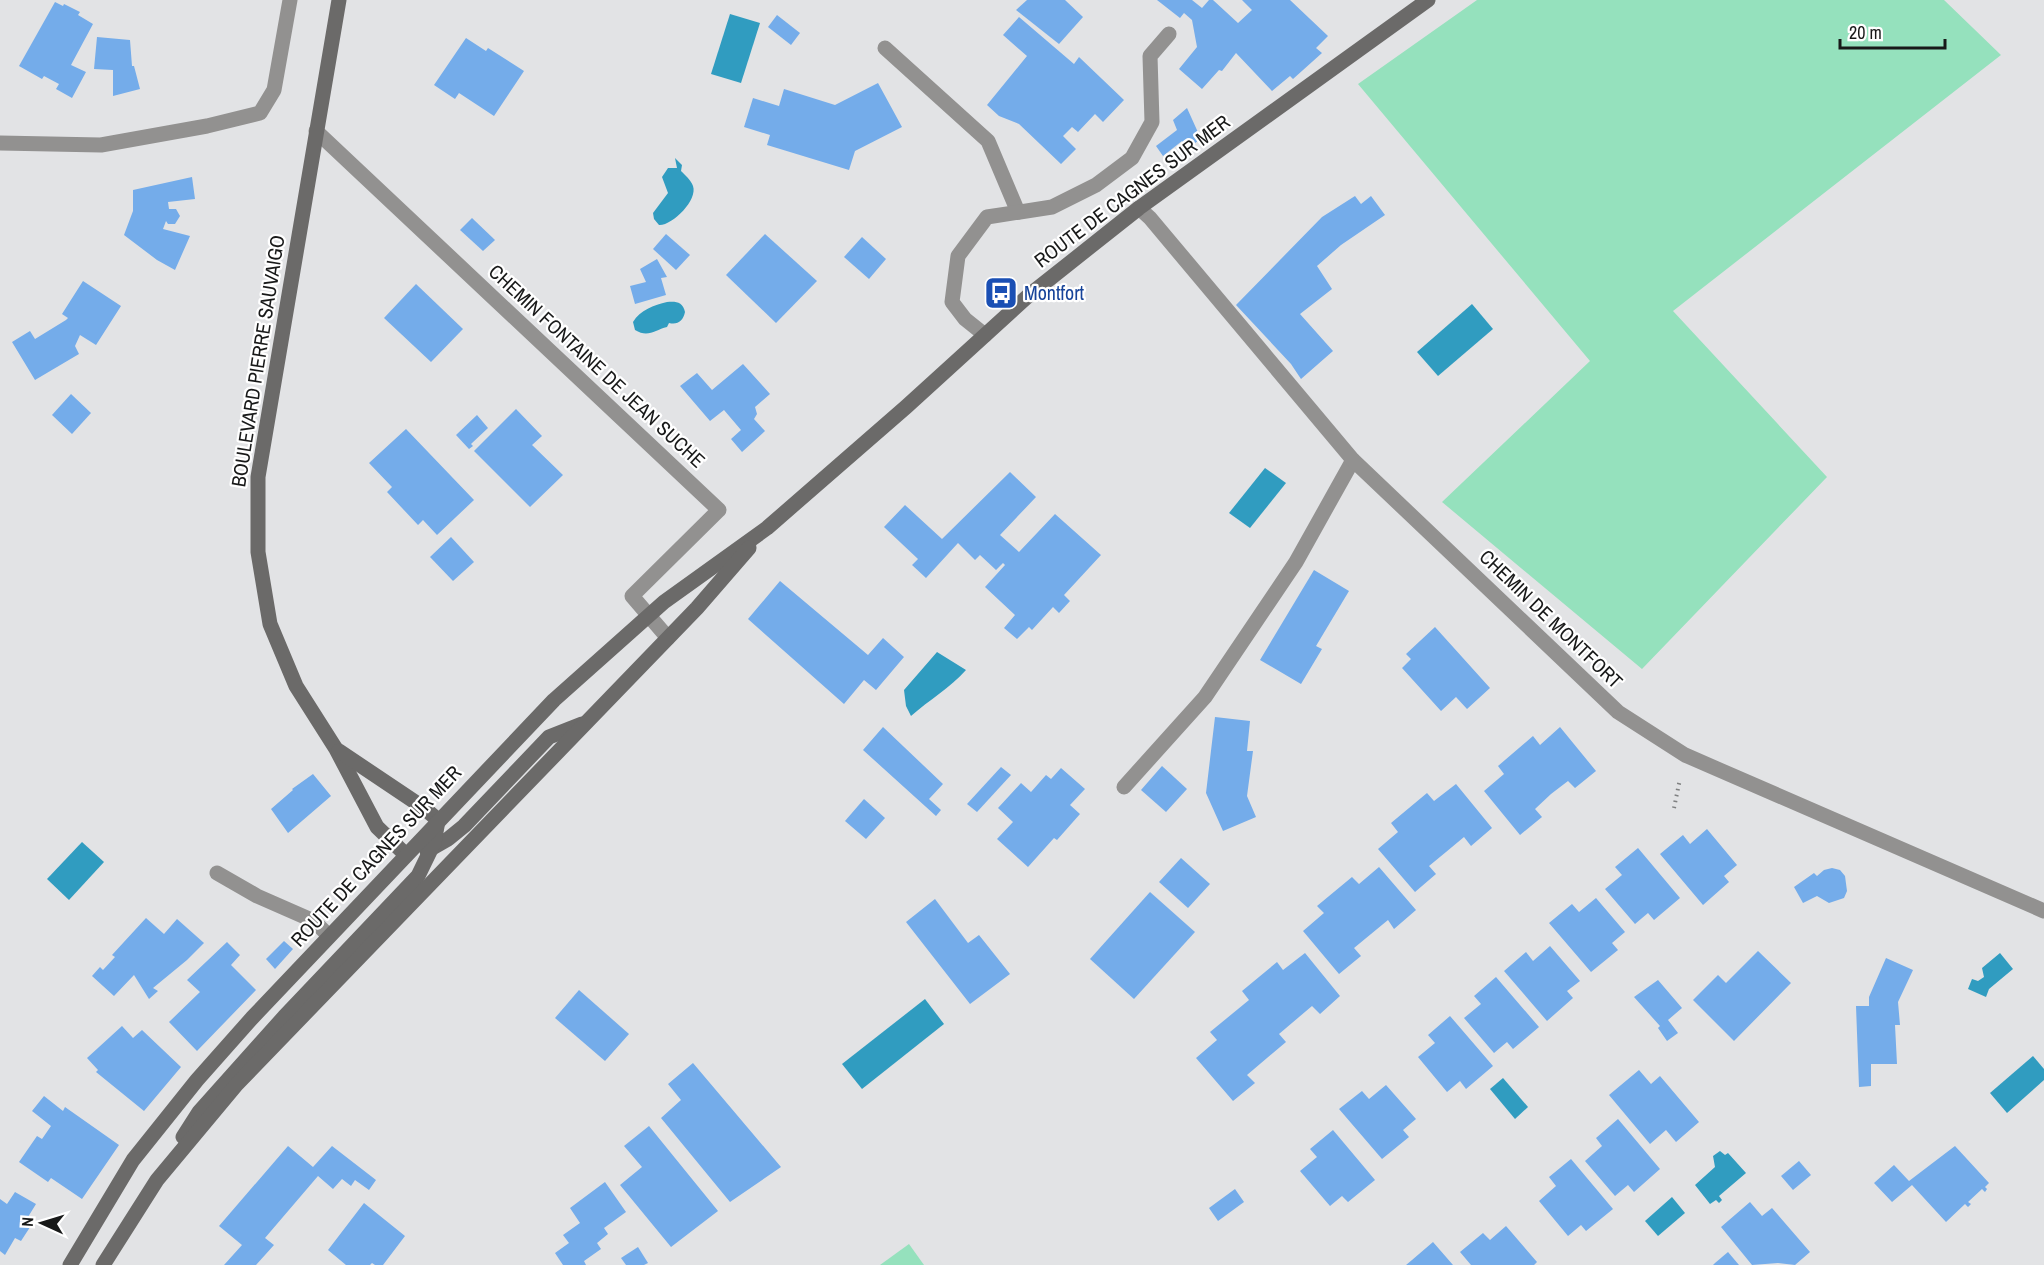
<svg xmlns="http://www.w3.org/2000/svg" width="2044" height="1265" font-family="'Archivo Narrow',sans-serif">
	<rect width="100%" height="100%" fill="#e2e3e5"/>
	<g fill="#95e1bd">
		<path d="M 1477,0 L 1944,0 L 2001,55 L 1673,311 L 1827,477 L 1642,669 L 1442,502 L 1590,361 L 1358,84 Z"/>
		<path d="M 909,1244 L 924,1265 L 880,1265 Z"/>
	</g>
	<g fill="#309cc0">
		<path d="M 730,14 L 760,23 L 741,83 L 711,74 Z"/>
		<path d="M 675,158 L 682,165 L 681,171 C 685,175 691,180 693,186 C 698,200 672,226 659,225 L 654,219 L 653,213 L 668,193 L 662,177 L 668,168 L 677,168 Z"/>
		<path d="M 667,302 C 676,301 683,302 685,312 C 683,321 678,325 669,323 L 667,327 C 655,330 648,338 635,330 L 633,322 C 640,310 654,305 667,302 Z"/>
		<path d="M 1472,304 L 1493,329 L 1438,376 L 1417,352 Z"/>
		<path d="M 1265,468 L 1286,483 L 1250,528 L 1229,513 Z"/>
		<path d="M 937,652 L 966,670 C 950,688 929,700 911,716 L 906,706 L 904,690 Z"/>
		<path d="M 82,842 L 104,862 L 69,900 L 47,879 Z"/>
		<path d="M 2000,953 L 2013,969 L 1989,989 L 1986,997 L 1968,989 L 1972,979 L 1978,981 L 1984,977 L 1982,968 Z"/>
		<path d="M 925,999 L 944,1024 L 862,1089 L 842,1064 Z"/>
		<path d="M 2033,1056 L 2044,1069 L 2044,1080 L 2007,1113 L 1990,1093 Z"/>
		<path d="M 1503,1078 L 1528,1107 L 1515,1119 L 1490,1089 Z"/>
		<path d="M 1720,1151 L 1725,1155 L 1728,1153 L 1746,1173 L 1719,1196 L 1722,1200 L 1719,1203 L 1716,1200 L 1710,1204 L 1695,1185 L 1715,1167 L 1713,1156 Z"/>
		<path d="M 1672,1197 L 1685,1213 L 1658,1236 L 1645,1221 Z"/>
	</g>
	<g fill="#74acea">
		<path d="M 1027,0 L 1065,0 L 1083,17 L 1059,44 L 1016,10 Z"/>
		<path d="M 1157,0 L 1192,0 L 1202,8 L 1209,0 L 1213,0 L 1238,23 L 1252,10 L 1242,0 L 1290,0 L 1328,36 L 1316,48 L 1322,53 L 1293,79 L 1290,76 L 1272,91 L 1236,53 L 1222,71 L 1219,70 L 1202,89 L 1179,69 L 1197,47 L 1192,20 L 1184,13 L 1180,18 Z"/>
		<path d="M 55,2 L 63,6 L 64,4 L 80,12 L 78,15 L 93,24 L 71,65 L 86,72 L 72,98 L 56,89 L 59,84 L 44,76 L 42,79 L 19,66 Z"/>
		<path d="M 777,15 L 800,33 L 791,45 L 768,27 Z"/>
		<path d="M 1019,17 L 1074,64 L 1079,57 L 1124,100 L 1103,122 L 1095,114 L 1078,132 L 1072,127 L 1063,136 L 1076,149 L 1061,164 L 1019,124 L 999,116 L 987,105 L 1027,56 L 1003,35 Z"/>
		<path d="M 97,37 L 130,40 L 132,66 L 134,66 L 140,89 L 113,96 L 113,70 L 94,69 Z"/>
		<path d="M 466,38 L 486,51 L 488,48 L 524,71 L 494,116 L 459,93 L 455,99 L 434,85 Z"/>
		<path d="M 878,83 L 902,127 L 855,151 L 849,170 L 767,145 L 770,135 L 744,127 L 753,98 L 779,106 L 784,89 L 835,105 Z"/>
		<path d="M 1187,108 L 1201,139 L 1186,149 L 1182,141 L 1163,156 L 1156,146 L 1177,130 L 1173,120 Z"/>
		<path d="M 192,177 L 195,199 L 168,202 L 169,209 L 176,209 L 180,216 L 175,224 L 168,224 L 166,221 L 163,229 L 190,236 L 175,270 L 157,260 L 124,235 L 133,211 L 133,190 Z"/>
		<path d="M 1355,196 L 1361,204 L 1371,196 L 1385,215 L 1341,245 L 1317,266 L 1332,289 L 1300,314 L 1333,351 L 1301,379 L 1291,364 L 1236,305 L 1322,217 Z"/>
		<path d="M 472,218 L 495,240 L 483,251 L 460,230 Z"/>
		<path d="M 666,234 L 690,255 L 676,270 L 653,249 Z"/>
		<path d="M 765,234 L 817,281 L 776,323 L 726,275 Z"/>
		<path d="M 862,237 L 886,259 L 869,279 L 844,257 Z"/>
		<path d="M 657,259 L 667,277 L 661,278 L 666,295 L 635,304 L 630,286 L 646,282 L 640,269 Z"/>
		<path d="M 83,281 L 121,306 L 96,345 L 80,335 L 75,346 L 79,354 L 35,380 L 12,342 L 30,331 L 35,339 L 66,320 L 68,318 L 62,314 Z"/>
		<path d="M 416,284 L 463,329 L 431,362 L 384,318 Z"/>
		<path d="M 743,364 L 770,394 L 755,407 L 757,414 L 754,419 L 765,431 L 742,452 L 731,439 L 741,430 L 724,410 L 710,421 L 680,386 L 697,373 L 712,390 Z"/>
		<path d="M 71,394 L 91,413 L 72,434 L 52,415 Z"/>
		<path d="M 516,409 L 542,436 L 532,445 L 563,475 L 530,507 L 474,451 Z"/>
		<path d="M 477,415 L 488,428 L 471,444 L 473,446 L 469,449 L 456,435 Z"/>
		<path d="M 406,429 L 474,500 L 437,535 L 423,520 L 418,525 L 387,492 L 392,487 L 369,463 Z"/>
		<path d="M 1010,472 L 1036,497 L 1000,535 L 1019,552 L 1055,514 L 1101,555 L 1064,595 L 1070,601 L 1059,613 L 1053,607 L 1032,630 L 1029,627 L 1017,639 L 1004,628 L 1015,615 L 985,587 L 1005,565 L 1003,563 L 996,570 L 980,555 L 975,560 L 958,543 L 926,578 L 912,565 L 918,559 L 884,527 L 905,505 L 942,539 Z"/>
		<path d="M 451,537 L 474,562 L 453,581 L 430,557 Z"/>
		<path d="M 1314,570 L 1349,591 L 1316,646 L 1322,649 L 1301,684 L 1260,660 Z"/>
		<path d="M 780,581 L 868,655 L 883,638 L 904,657 L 876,690 L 864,680 L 844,704 L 748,619 Z"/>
		<path d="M 1435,627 L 1490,688 L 1467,709 L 1456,697 L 1441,711 L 1402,668 L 1411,659 L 1406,654 Z"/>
		<path d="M 1215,717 L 1250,721 L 1247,751 L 1253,751 L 1247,796 L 1256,817 L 1223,831 L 1206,793 Z"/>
		<path d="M 883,727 L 943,784 L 929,799 L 941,810 L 936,816 L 863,750 Z"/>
		<path d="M 1560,727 L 1596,771 L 1575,788 L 1568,781 L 1551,794 L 1535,809 L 1542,817 L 1520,835 L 1484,791 L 1504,774 L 1498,766 L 1533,736 L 1540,745 Z"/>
		<path d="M 1162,766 L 1187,789 L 1166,812 L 1141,790 Z"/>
		<path d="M 1001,767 L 1011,775 L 977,812 L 967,804 Z"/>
		<path d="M 1061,768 L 1085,789 L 1070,805 L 1080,814 L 1057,840 L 1054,838 L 1028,867 L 997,839 L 1013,822 L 998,808 L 1021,783 L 1031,792 L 1046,775 L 1051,779 Z"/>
		<path d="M 313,774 L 331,796 L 288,833 L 271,809 L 293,790 L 292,789 Z"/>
		<path d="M 1456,784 L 1492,828 L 1471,846 L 1464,837 L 1446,852 L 1429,866 L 1436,874 L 1415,892 L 1378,849 L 1398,832 L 1391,823 L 1427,793 L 1434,801 Z"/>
		<path d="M 864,799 L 885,818 L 866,839 L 845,821 Z"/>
		<path d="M 1707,829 L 1737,865 L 1724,876 L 1729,882 L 1703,905 L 1660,854 L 1683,835 L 1690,844 Z"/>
		<path d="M 1638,848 L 1680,898 L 1654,920 L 1648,913 L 1635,924 L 1605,889 L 1622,875 L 1615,867 Z"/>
		<path d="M 1181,858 L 1210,884 L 1188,908 L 1159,882 Z"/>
		<path d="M 1379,867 L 1416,910 L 1394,929 L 1388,920 L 1354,948 L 1361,956 L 1339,974 L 1303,931 L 1324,913 L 1317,906 L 1352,877 L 1359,884 Z"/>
		<path d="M 1832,868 L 1840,870 L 1845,876 L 1847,891 L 1844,898 L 1829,903 L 1817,896 L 1803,903 L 1794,887 L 1814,873 L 1817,876 L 1824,870 Z"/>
		<path d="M 1150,892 L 1195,932 L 1134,999 L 1090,959 Z"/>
		<path d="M 1596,898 L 1625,932 L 1612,943 L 1618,950 L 1591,972 L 1549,923 L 1572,904 L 1579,912 Z"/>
		<path d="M 935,899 L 968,943 L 979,935 L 1010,974 L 970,1004 L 906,922 Z"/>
		<path d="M 146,918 L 164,934 L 177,919 L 204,943 L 187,960 L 153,988 L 158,991 L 149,999 L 134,975 L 114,996 L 92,976 L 100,967 L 103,970 L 115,957 L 112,955 Z"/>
		<path d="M 284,941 L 293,949 L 275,969 L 266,959 Z"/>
		<path d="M 227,942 L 240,955 L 231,965 L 256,990 L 197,1051 L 169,1022 L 200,992 L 187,980 Z"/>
		<path d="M 1550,946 L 1580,981 L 1567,991 L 1573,998 L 1547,1021 L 1504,971 L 1526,952 L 1533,961 Z"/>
		<path d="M 1758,951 L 1791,983 L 1734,1041 L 1693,1000 L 1718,975 L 1726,983 Z"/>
		<path d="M 1305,953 L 1340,996 L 1320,1014 L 1312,1006 L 1279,1034 L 1286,1042 L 1247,1075 L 1255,1083 L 1233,1101 L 1196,1058 L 1217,1040 L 1210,1032 L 1249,1000 L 1242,991 L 1277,962 L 1283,970 Z"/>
		<path d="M 1886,958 L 1913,970 L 1898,1002 L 1900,1025 L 1895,1025 L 1897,1064 L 1871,1064 L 1871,1086 L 1859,1087 L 1856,1006 L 1869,1006 L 1869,997 Z"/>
		<path d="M 1496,977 L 1539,1027 L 1513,1049 L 1507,1042 L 1494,1053 L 1464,1018 L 1481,1004 L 1474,996 Z"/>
		<path d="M 1658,980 L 1682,1008 L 1668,1020 L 1678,1033 L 1667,1041 L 1658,1028 L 1660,1026 L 1634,997 Z"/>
		<path d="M 579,990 L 629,1034 L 605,1061 L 555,1018 Z"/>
		<path d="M 1450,1016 L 1493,1066 L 1466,1089 L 1460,1081 L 1447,1092 L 1418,1057 L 1435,1043 L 1428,1035 Z"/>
		<path d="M 122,1026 L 133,1038 L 142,1030 L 181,1067 L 144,1111 L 96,1072 L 98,1070 L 87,1058 Z"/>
		<path d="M 693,1063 L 781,1167 L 730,1202 L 661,1118 L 681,1100 L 668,1084 Z"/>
		<path d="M 1639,1070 L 1651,1084 L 1660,1076 L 1699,1122 L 1676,1142 L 1666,1130 L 1650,1144 L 1609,1095 Z"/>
		<path d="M 1386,1085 L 1416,1119 L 1403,1130 L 1409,1137 L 1382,1159 L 1339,1109 L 1362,1091 L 1369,1099 Z"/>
		<path d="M 44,1096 L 63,1111 L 65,1107 L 119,1145 L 82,1199 L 51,1178 L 48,1182 L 19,1162 L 37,1136 L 42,1139 L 51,1126 L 32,1111 Z"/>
		<path d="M 1618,1119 L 1660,1169 L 1634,1192 L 1628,1185 L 1615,1196 L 1585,1161 L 1602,1146 L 1596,1138 Z"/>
		<path d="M 649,1126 L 718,1211 L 671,1247 L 620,1185 L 642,1167 L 624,1146 Z"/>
		<path d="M 1333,1130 L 1375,1180 L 1348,1202 L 1342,1196 L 1330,1206 L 1300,1171 L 1317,1157 L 1310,1149 Z"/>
		<path d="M 288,1146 L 313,1167 L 332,1146 L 376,1180 L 369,1190 L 355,1180 L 351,1186 L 342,1179 L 333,1189 L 318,1176 L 265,1238 L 274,1245 L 256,1265 L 224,1265 L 242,1245 L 219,1226 Z"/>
		<path d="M 1955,1146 L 1989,1183 L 1985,1187 L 1987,1189 L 1985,1192 L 1982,1189 L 1968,1202 L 1971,1204 L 1968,1207 L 1965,1204 L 1946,1222 L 1912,1185 L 1892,1202 L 1874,1183 L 1894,1165 L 1909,1181 Z"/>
		<path d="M 1571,1159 L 1613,1209 L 1586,1231 L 1581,1225 L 1568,1236 L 1539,1201 L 1556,1186 L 1549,1177 Z"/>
		<path d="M 1799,1161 L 1811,1175 L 1793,1190 L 1781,1176 Z"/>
		<path d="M 605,1182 L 626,1212 L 604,1228 L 608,1234 L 597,1243 L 601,1249 L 584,1261 L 586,1265 L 563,1265 L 555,1253 L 569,1243 L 563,1235 L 580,1223 L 570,1208 Z"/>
		<path d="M 1235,1189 L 1244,1202 L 1218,1221 L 1209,1208 Z"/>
		<path d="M 15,1192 L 36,1204 L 28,1217 L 34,1221 L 21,1241 L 15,1238 L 5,1255 L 0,1251 L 0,1199 L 7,1204 Z"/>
		<path d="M 1750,1202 L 1762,1216 L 1772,1208 L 1810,1252 L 1795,1265 L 1778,1263 L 1752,1265 L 1721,1227 Z"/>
		<path d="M 364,1203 L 405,1236 L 383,1265 L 375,1265 L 372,1263 L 370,1265 L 346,1265 L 328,1250 Z"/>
		<path d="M 1506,1226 L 1537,1262 L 1534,1265 L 1471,1265 L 1460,1252 L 1483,1233 L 1490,1240 Z"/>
		<path d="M 1433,1242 L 1453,1265 L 1406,1265 L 1412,1260 Z"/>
		<path d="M 638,1247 L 648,1263 L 644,1265 L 626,1265 L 621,1258 Z"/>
		<path d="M 1728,1252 L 1739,1265 L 1713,1265 L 1715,1263 Z"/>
	</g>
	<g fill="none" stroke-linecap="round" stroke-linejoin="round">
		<path stroke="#7f8081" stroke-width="4" stroke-dasharray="1.5 4.5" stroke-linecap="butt" d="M 1674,808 L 1680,779"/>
		<g stroke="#929190" stroke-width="15">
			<path d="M 885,48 L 988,141 L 1018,212"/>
			<path d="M 985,335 L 965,319 L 952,302 L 958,256 L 987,217 L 1052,207 L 1096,185 L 1132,158 L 1152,122 L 1150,56 L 1169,34"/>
			<path d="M 1124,787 L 1205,697 L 1296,562 L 1353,460"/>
			<path d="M 217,873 L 257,896 L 314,921 L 329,936"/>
		</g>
		<g stroke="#929190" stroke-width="15">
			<path d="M 316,131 L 719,510 L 632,596 L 668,638"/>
			<path d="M 0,143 L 101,145 L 207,126 L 260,113 L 274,90 L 290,0"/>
			<path d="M 1139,208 L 1150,218 L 1353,460 L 1618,712 L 1685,755 L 2044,911"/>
		</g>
		<g stroke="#6b6a69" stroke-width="15">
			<path d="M 339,0 L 258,477 L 258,552 L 270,624 L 296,686 L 336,749 L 377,827 L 406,855"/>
			<path d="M 339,751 L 424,808 L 438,820"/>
			<path d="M 427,851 L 448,839 L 464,826 L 549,737 L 582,724"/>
			<path d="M 183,1137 L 199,1112 L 284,1017 L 418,876 L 434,843 L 438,821"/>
			<path d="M 70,1265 L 133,1160 L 197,1080 L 252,1018 L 554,700 L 664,602 L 767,528 L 906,407 L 1028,296 L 1139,208 L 1428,0"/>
			<path d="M 103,1265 L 157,1180 L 237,1084 L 697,608 L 749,548"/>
		</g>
	</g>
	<defs>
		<g id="bus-square" transform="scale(1.725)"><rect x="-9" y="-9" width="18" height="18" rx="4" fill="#1a4fb4" stroke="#fff"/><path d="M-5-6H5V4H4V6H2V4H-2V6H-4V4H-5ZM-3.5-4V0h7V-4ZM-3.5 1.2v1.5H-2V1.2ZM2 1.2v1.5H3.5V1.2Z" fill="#fff"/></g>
	</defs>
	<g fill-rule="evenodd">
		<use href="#bus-square" x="1001" y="293"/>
	</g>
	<g text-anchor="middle" stroke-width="4.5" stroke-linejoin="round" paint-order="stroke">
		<g font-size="20" fill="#181919" stroke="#fff">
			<text transform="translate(1132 191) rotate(-37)" y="7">ROUTE DE CAGNES SUR MER</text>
			<text transform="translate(258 361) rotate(-81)" y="7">BOULEVARD PIERRE SAUVAIGO</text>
			<text transform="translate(597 366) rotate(43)" y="7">CHEMIN FONTAINE DE JEAN SUCHE</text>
			<text transform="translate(1551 619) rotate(44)" y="7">CHEMIN DE MONTFORT</text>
			<text transform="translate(376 856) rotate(-47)" y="7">ROUTE DE CAGNES SUR MER</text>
		</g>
		<g font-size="20" fill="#164399" stroke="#fff" text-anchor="start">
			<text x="1024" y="300">Montfort</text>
		</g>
	</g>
	<g transform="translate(42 1223) rotate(274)" stroke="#ffffff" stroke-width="4.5" paint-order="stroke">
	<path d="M0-4.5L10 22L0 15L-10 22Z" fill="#181919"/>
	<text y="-9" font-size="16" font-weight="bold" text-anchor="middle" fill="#181919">N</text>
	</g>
	<path d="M1840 39v9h105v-9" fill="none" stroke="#181919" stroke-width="3"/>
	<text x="1849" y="39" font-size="18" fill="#181919" stroke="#ffffff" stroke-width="4.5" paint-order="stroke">20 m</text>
</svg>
